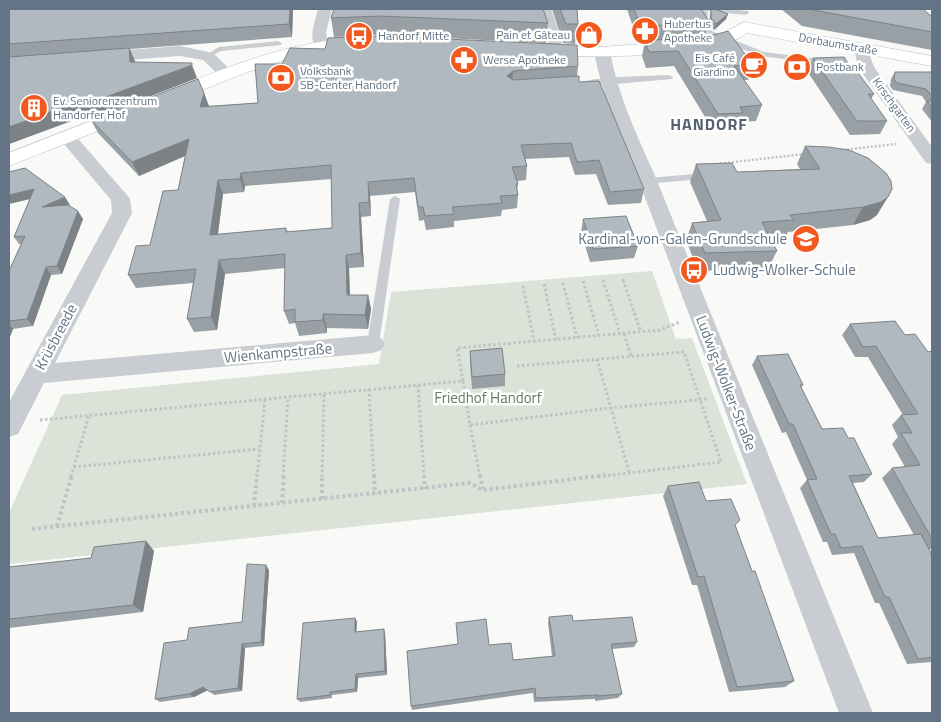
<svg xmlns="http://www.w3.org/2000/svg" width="941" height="722" font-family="'Titillium Web',sans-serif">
	<rect width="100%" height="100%" fill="#f9faf7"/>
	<path fill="#dbe2d7" d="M 652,271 L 676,339 L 692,338 L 747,484 L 9,564 L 9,513 L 62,395 L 379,364 L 391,292 Z"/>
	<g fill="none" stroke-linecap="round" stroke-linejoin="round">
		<g stroke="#bbc0c5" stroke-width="1">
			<g id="secondary">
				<path d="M 744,22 L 932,56 L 932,66 L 747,33 C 712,60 587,57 540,55 L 534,54 L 531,50 L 534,46 L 540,45 L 602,47 L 693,40 L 720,35 Z"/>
				<path d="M 365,37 L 371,38 L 374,42 L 371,46 L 339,48 L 293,57 L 245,73 L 167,104 L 160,102 L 158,98 L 160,94 C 227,67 292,40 365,37 Z"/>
				<path d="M 129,106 L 136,108 L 139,112 L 136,116 L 9,166 L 9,153 Z"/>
			</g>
		</g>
		<g stroke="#c0c3c5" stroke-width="2.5" stroke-dasharray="2 2" stroke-linecap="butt">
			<path d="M 843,150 L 896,144"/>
			<path d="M 716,164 L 805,154"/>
			<path d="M 283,231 L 296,233"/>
			<path d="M 623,279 L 624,281"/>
		</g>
		<g stroke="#c0c3c5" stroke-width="3" stroke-dasharray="2.5 2.5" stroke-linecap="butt">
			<path d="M 603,280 L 620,334"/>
			<path d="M 623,280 L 641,332"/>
			<path d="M 583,281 L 599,336"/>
			<path d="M 563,283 L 577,338"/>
			<path d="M 544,284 L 556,340"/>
			<path d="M 523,286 L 534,341"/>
			<path d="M 624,334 L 631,356"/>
			<path d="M 597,359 L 629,472"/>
			<path d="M 517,366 L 684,352 L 721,462 L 596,477"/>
			<path d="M 463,381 L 457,348 L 660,330 L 680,322"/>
			<path d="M 418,385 L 424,477"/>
			<path d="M 369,389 L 374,477"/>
			<path d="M 40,420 L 463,381 L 470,425 L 610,408 L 708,399"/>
			<path d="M 470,425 L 480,477"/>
			<path d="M 74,467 L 89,415"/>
			<path d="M 71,477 L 74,467 L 259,449"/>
			<path d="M 257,477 L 265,399"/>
			<path d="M 283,477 L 288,397"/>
			<path d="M 322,477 L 324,394"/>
		</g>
		<g stroke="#c0c3c5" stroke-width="4" stroke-dasharray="3 3" stroke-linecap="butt">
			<path d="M 374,475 L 375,494"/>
			<path d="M 424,475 L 425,489"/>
			<path d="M 480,475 L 483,489"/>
			<path d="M 322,499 L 322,475"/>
			<path d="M 282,503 L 284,475"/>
			<path d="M 254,506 L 257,475"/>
			<path d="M 57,526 L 72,475"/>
			<path d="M 32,529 L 470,483 L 483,490 L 607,475"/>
		</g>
		<g fill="#c9cdd1" fill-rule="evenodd">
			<path d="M 701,9 L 727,9 L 748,11 L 749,13 L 745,15 L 708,11 L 707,25 L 712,31 L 764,52 L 866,65 L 870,67 L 866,69 L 760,56 L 706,35 L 699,25 Z"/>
			<path d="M 278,41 L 282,43 L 281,45 L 221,51 L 208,58 L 204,56 L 219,47 Z"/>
			<path d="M 669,75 L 673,77 L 672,79 L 582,87 L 578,84 C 589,76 651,76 669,75 Z"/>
			<path d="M 707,173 L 712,176 L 710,178 L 647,184 L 642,181 L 647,178 Z"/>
			<path d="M 395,196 L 400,199 L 379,344 L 377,347 L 369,347 L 367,344 L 390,199 Z"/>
		</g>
		<g fill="#c9cdd1" fill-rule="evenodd">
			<path d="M 318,9 L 332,9 L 326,32 L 328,45 L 326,48 L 316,48 C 308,36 315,22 318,9 Z"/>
			<path d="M 537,9 L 551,9 L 562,41 L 559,54 L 549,54 L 546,51 L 548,41 Z"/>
			<path d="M 861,44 L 866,45 L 874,67 L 932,147 L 932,164 L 926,163 L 858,67 L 854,48 L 856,45 Z"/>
			<path d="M 180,46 L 213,53 L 235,74 L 233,77 L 221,77 L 203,60 L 180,56 L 100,62 L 95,60 L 92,57 L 95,54 L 100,52 Z"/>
			<path d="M 602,47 L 607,49 L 610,52 C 618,94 635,132 653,171 L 873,713 L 839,713 L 635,171 C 618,132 602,94 594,52 L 597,49 Z"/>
			<path d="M 67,132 L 73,133 L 127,195 L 130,199 L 132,213 L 55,363 L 373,335 L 381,338 L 385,344 L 381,350 L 373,353 L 44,383 L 18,434 L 9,437 L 9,402 L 112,213 L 111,200 L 58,137 L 61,133 Z"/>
		</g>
		<use href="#secondary" fill="#fff" fill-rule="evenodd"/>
	</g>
	<g fill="#989fa5" fill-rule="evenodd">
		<path d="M 9,9 L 293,9 L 292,37 L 130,49 L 135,62 L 197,78 L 86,121 L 82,117 L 9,144 Z"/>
		<path d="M 334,9 L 548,23 L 546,43 L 382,35 L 334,37 L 331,18 Z"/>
		<path d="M 552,9 L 577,9 L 578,24 L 575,44 L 563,43 Z"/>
		<path d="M 627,9 L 701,9 L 709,21 L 705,36 L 753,65 L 748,80 L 744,80 L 762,105 L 756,121 L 740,122 L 738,128 L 713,130 L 674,66 L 646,68 L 642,56 L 645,41 L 638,42 Z"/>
		<path d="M 711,9 L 728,14 L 726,19 L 714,30 L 709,24 L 710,13 Z"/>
		<path d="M 781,9 L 923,9 L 932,17 L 932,50 L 802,26 Z"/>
		<path d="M 813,58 L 852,69 L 874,94 L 871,99 L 887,121 L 880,134 L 850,135 L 807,71 Z"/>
		<path d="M 255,64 L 578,66 L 577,76 L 579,82 L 644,189 L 641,203 L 608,205 L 596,174 L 575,175 L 569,157 L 525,159 L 527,166 L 526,180 L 517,181 L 518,184 L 517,190 L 518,195 L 517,208 L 502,210 L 501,216 L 454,221 L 454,227 L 426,230 L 424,220 L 419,221 L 415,192 L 370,196 L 371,216 L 361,217 L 364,267 L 349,268 L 350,295 L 368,295 L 371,309 L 368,329 L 327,328 L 327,333 L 299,336 L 295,323 L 289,324 L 284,311 L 285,268 L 225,274 L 217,330 L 194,332 L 187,319 L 193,283 L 136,288 L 128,275 L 150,245 L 178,190 L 185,156 L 139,176 L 98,133 L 91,120 L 204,93 L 209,106 L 258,103 ZM 332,179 L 332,228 L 287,232 L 286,228 L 218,234 L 223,194 L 244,192 L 245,186 Z"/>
		<path d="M 895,72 L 932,72 L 932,122 L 922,109 L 926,102 L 922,96 L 893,90 L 890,86 L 891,79 Z"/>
		<path d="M 805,146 L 877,215 L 870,220 L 853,225 L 788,232 L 785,238 L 771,239 L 777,251 L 768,269 L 698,271 L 686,240 L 692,223 L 707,221 L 690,182 L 696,164 L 737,172 L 800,169 L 797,164 Z"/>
		<path d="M 9,172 L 69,205 L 83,219 L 62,274 L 51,275 L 33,326 L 13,329 L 9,339 L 9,271 L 21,244 L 19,244 L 14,237 L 30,199 Z"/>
		<path d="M 583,219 L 638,246 L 634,258 L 590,262 L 581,232 Z"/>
		<path d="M 850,324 L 905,335 L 928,352 L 932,351 L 932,549 L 929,549 L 932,555 L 932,662 L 907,664 L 879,603 L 875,603 L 854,553 L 832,555 L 827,542 L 823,542 L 800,488 L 807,480 L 786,432 L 782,433 L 752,365 L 757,356 L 803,385 L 801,388 L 822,429 L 848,438 L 872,474 L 864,482 L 853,483 L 878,538 L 914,535 L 882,478 L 892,468 L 905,467 L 892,444 L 898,437 L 892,425 L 901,415 L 903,415 L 868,357 L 855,357 L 842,335 Z"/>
		<path d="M 470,351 L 505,374 L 505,386 L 472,389 L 470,363 Z"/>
		<path d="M 668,486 L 706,501 L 735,527 L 794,681 L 785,687 L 729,692 L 697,585 L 692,585 L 663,496 Z"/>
		<path d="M 146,541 L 154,551 L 143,612 L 9,628 L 9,567 L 91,558 Z"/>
		<path d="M 269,570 L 264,646 L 245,648 L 242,691 L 214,695 L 208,690 L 194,697 L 160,702 L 155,699 L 187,640 L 242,622 Z"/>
		<path d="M 549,617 L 573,621 L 637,642 L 634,647 L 612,649 L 622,694 L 618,698 L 595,701 L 595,699 L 534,702 L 533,693 L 412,710 L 411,706 L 489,645 L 513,660 L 552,656 L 548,623 Z"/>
		<path d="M 355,618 L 357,622 L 356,632 L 385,633 L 387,675 L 358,678 L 357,692 L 332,695 L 332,698 L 300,702 L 297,699 Z"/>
	</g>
	<g fill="#7c8286">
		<path d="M 290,9 L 293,9 L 292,37 L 289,24 Z"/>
		<path d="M 728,14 L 726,19 L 714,30 L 716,24 Z"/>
		<path d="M 129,48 L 135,61 L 135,76 L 130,62 Z"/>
		<path d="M 192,65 L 197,78 L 86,121 L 79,107 Z"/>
		<path d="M 513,71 L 512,84 L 507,76 Z"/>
		<path d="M 204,93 L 209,107 L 200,107 Z"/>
		<path d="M 75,103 L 82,117 L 9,144 L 9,127 Z"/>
		<path d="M 189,139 L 194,152 L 139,176 L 132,162 Z"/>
		<path d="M 241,173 L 245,186 L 244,192 L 240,179 Z"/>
		<path d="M 218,180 L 223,194 L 216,248 L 210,235 Z"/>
		<path d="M 368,182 L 370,196 L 371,216 L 369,202 Z"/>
		<path d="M 34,189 L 39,197 L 9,204 L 9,195 Z"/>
		<path d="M 65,197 L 70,205 L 42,207 Z"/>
		<path d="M 888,197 L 877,215 L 870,220 L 853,225 L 863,207 Z"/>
		<path d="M 359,203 L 361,217 L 364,267 L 361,253 Z"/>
		<path d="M 78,211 L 83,219 L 62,274 L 57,266 Z"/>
		<path d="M 346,255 L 349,268 L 350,309 L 347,295 Z"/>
		<path d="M 219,260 L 225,274 L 217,330 L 211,317 Z"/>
		<path d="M 46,267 L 51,275 L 33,326 L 27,319 Z"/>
		<path d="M 368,295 L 371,309 L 368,329 L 365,315 Z"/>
		<path d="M 323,314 L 327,328 L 327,333 L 323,320 Z"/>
		<path d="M 9,324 L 13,329 L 9,339 Z"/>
		<path d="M 146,541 L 154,551 L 143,612 L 133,605 Z"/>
		<path d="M 266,565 L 269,570 L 264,646 L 261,642 Z"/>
		<path d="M 355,618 L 357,622 L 356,636 L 355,632 Z"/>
		<path d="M 384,629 L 385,633 L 387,675 L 385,671 Z"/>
		<path d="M 242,644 L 245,648 L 242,691 L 238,688 Z"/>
		<path d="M 356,674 L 358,678 L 357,692 L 355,689 Z"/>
		<path d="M 203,687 L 208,690 L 194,697 L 189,694 Z"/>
	</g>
	<g fill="#b1b9c0" stroke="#7c8286" fill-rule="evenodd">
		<path d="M 9,9 L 290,9 L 289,24 L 9,44 Z"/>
		<path d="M 334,9 L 543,9 L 548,23 L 380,16 L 331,18 Z"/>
		<path d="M 560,9 L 577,9 L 578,24 L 566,24 Z"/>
		<path d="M 634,9 L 701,9 L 709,21 L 641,27 Z"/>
		<path d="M 711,9 L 715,9 L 728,14 L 716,24 L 711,18 Z"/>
		<path d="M 808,9 L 923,9 L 932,17 L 932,32 Z"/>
		<path d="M 728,31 L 753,65 L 734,66 L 762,105 L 740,107 L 743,113 L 718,114 L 678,51 L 649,52 L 645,41 L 714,35 Z"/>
		<path d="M 381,36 L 577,45 L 578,66 L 513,71 L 507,76 L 513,80 L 579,76 L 579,82 L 599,81 L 644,189 L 610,192 L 599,160 L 577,162 L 571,143 L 521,145 L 527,166 L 512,167 L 518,184 L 516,184 L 518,195 L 500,196 L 502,203 L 452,207 L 454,214 L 425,216 L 423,207 L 418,207 L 414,178 L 368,182 L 369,202 L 359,203 L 361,253 L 346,255 L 347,295 L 368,295 L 365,315 L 323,314 L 323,320 L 295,322 L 295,309 L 284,311 L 285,254 L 219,260 L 211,317 L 187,319 L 196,269 L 128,275 L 136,246 L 150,245 L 163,191 L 178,190 L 189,139 L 132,162 L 91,120 L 198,79 L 204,93 L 200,107 L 258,103 L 255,64 L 282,64 L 290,48 L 325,49 L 328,38 ZM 331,165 L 332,228 L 286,232 L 286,228 L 210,235 L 218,180 L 240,179 L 241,173 Z"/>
		<path d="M 129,48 L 130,62 L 192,63 L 192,65 L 79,107 L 75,103 L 9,127 L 9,57 Z"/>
		<path d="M 844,57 L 852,69 L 855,69 L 874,94 L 868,94 L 887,121 L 857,121 L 813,58 Z"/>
		<path d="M 895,72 L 932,72 L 932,96 L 926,89 L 897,83 L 894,79 Z"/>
		<path d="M 927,101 L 932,101 L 932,108 Z"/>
		<path d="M 805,146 L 828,147 L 849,150 L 868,158 L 886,173 L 891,181 L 892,189 L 888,197 L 881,202 L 863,207 L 790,215 L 794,220 L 762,222 L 777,251 L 705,253 L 692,223 L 721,220 L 696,164 L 732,163 L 737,172 L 820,169 Z"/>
		<path d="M 25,168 L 65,197 L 42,207 L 68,205 L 78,211 L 57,266 L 46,267 L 27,319 L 9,321 L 9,271 L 25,236 L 14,237 L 34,189 L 9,195 L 9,172 Z"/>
		<path d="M 626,216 L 638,246 L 593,249 L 583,219 Z"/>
		<path d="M 895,321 L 905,335 L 915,334 L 928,352 L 932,351 L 932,539 L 892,468 L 920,465 L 901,433 L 912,433 L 901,415 L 918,414 L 876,346 L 863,347 L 850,324 Z"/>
		<path d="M 502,348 L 505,374 L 472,377 L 470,351 Z"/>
		<path d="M 788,354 L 803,385 L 800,385 L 822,429 L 843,428 L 848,438 L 854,438 L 872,474 L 849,476 L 878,538 L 921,534 L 932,555 L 932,657 L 918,659 L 889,597 L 885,597 L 862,546 L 841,548 L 835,534 L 831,534 L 807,480 L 817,479 L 793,424 L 789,424 L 757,356 Z"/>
		<path d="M 699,482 L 706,501 L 731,499 L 740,520 L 735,525 L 752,571 L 755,571 L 794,681 L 737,687 L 704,576 L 698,577 L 668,486 Z"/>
		<path d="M 146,541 L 133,605 L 9,619 L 9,567 L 91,558 L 94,547 Z"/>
		<path d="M 247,564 L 266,565 L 261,642 L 242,644 L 238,688 L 210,692 L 203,687 L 189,694 L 155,699 L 164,643 L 187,640 L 189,628 L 242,622 Z"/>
		<path d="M 572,615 L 573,621 L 632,617 L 637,642 L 611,644 L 622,694 L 598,696 L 598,695 L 536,698 L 535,688 L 411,706 L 407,651 L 458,644 L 456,623 L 486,619 L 489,645 L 511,643 L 513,660 L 555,656 L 549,617 Z"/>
		<path d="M 355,618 L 355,632 L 384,629 L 385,671 L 356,674 L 355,689 L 330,692 L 330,695 L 297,699 L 303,623 Z"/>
	</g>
	<defs>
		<g id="pharmacy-disc" transform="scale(1.4375)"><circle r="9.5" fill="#f3581e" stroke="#fff"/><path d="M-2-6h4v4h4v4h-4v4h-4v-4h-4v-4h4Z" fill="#fff"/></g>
		<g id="shop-disc" transform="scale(1.4375)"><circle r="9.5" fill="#f3581e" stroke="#fff"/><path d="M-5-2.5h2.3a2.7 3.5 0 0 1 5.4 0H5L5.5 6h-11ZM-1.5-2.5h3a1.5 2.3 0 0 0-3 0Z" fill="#fff"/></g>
		<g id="bus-disc" transform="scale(1.4375)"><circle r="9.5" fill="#f3581e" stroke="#fff"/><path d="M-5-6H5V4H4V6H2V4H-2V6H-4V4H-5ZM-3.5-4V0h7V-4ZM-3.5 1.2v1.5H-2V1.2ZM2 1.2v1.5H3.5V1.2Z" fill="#fff"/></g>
		<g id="cafe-disc" transform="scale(1.4375)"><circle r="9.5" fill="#f3581e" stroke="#fff"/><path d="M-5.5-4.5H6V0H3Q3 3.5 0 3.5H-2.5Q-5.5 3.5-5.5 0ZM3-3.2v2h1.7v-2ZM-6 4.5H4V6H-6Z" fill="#fff"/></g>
		<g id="bank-disc" transform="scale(1.4375)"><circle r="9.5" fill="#f3581e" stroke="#fff"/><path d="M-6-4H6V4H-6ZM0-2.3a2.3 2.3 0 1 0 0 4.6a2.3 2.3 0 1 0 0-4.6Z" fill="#fff"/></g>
		<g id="building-disc" transform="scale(1.4375)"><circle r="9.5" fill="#f3581e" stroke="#fff"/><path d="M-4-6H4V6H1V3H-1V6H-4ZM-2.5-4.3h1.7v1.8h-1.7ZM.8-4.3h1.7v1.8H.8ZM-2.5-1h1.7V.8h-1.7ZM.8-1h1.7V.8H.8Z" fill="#fff"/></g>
		<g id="school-disc" transform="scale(1.4375)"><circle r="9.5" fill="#f3581e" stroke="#fff"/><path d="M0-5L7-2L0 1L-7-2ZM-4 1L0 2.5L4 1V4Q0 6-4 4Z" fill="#fff"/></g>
	</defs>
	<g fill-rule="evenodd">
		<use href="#pharmacy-disc" x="645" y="31"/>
		<use href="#shop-disc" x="589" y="35"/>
		<use href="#bus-disc" x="359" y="36"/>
		<use href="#pharmacy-disc" x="464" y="60"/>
		<use href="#cafe-disc" x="754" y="65"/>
		<use href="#bank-disc" x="797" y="67"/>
		<use href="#bank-disc" x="281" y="78"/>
		<use href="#building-disc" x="34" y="108"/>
		<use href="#school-disc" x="806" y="239"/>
		<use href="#bus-disc" x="694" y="270"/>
	</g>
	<g text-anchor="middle" stroke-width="5" stroke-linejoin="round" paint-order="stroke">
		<g font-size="12" fill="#627485" stroke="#fff" text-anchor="start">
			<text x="664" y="28">Hubertus<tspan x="664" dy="14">Apotheke</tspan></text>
			<text x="570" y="39" text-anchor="end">Pain et Gâteau</text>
			<text x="378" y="40">Handorf Mitte</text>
			<text x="735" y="62" text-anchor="end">Eis Café<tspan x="735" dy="14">Giardino</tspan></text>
			<text x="483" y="64">Werse Apotheke</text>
			<text x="816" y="71">Postbank</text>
			<text x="300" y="75">Volksbank<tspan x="300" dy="14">SB-Center Handorf</tspan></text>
			<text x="53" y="105">Ev. Seniorenzentrum<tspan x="53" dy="14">Handorfer Hof</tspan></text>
		</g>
		<g font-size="12" fill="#627485" stroke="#fff">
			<text transform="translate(838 44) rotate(10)" y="4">Dorbaumstraße</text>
			<text transform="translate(894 105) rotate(54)" y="4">Kirschgarten</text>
		</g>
		<g font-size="15" fill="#627485" stroke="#fff" text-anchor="end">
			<text x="787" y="244">Kardinal-von-Galen-Grundschule</text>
			<text x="713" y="275" text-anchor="start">Ludwig-Wolker-Schule</text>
		</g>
		<g font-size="15" fill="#627485" stroke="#fff">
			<text transform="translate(56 337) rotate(-62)" y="5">Krüsbreede</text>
			<text transform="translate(278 353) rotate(-5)" y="5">Wienkampstraße</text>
			<text transform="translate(726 383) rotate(69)" y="5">Ludwig-Wolker-Straße</text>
		</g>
		<g font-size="15" fill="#667b61" stroke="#fff">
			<text x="488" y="403">Friedhof Handorf</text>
		</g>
		<g font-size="16" font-weight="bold" letter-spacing="1" fill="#54626f" stroke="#fff">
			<text x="709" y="130">HANDORF</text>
		</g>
	</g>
	<rect width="941" height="722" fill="none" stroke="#627485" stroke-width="20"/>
</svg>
